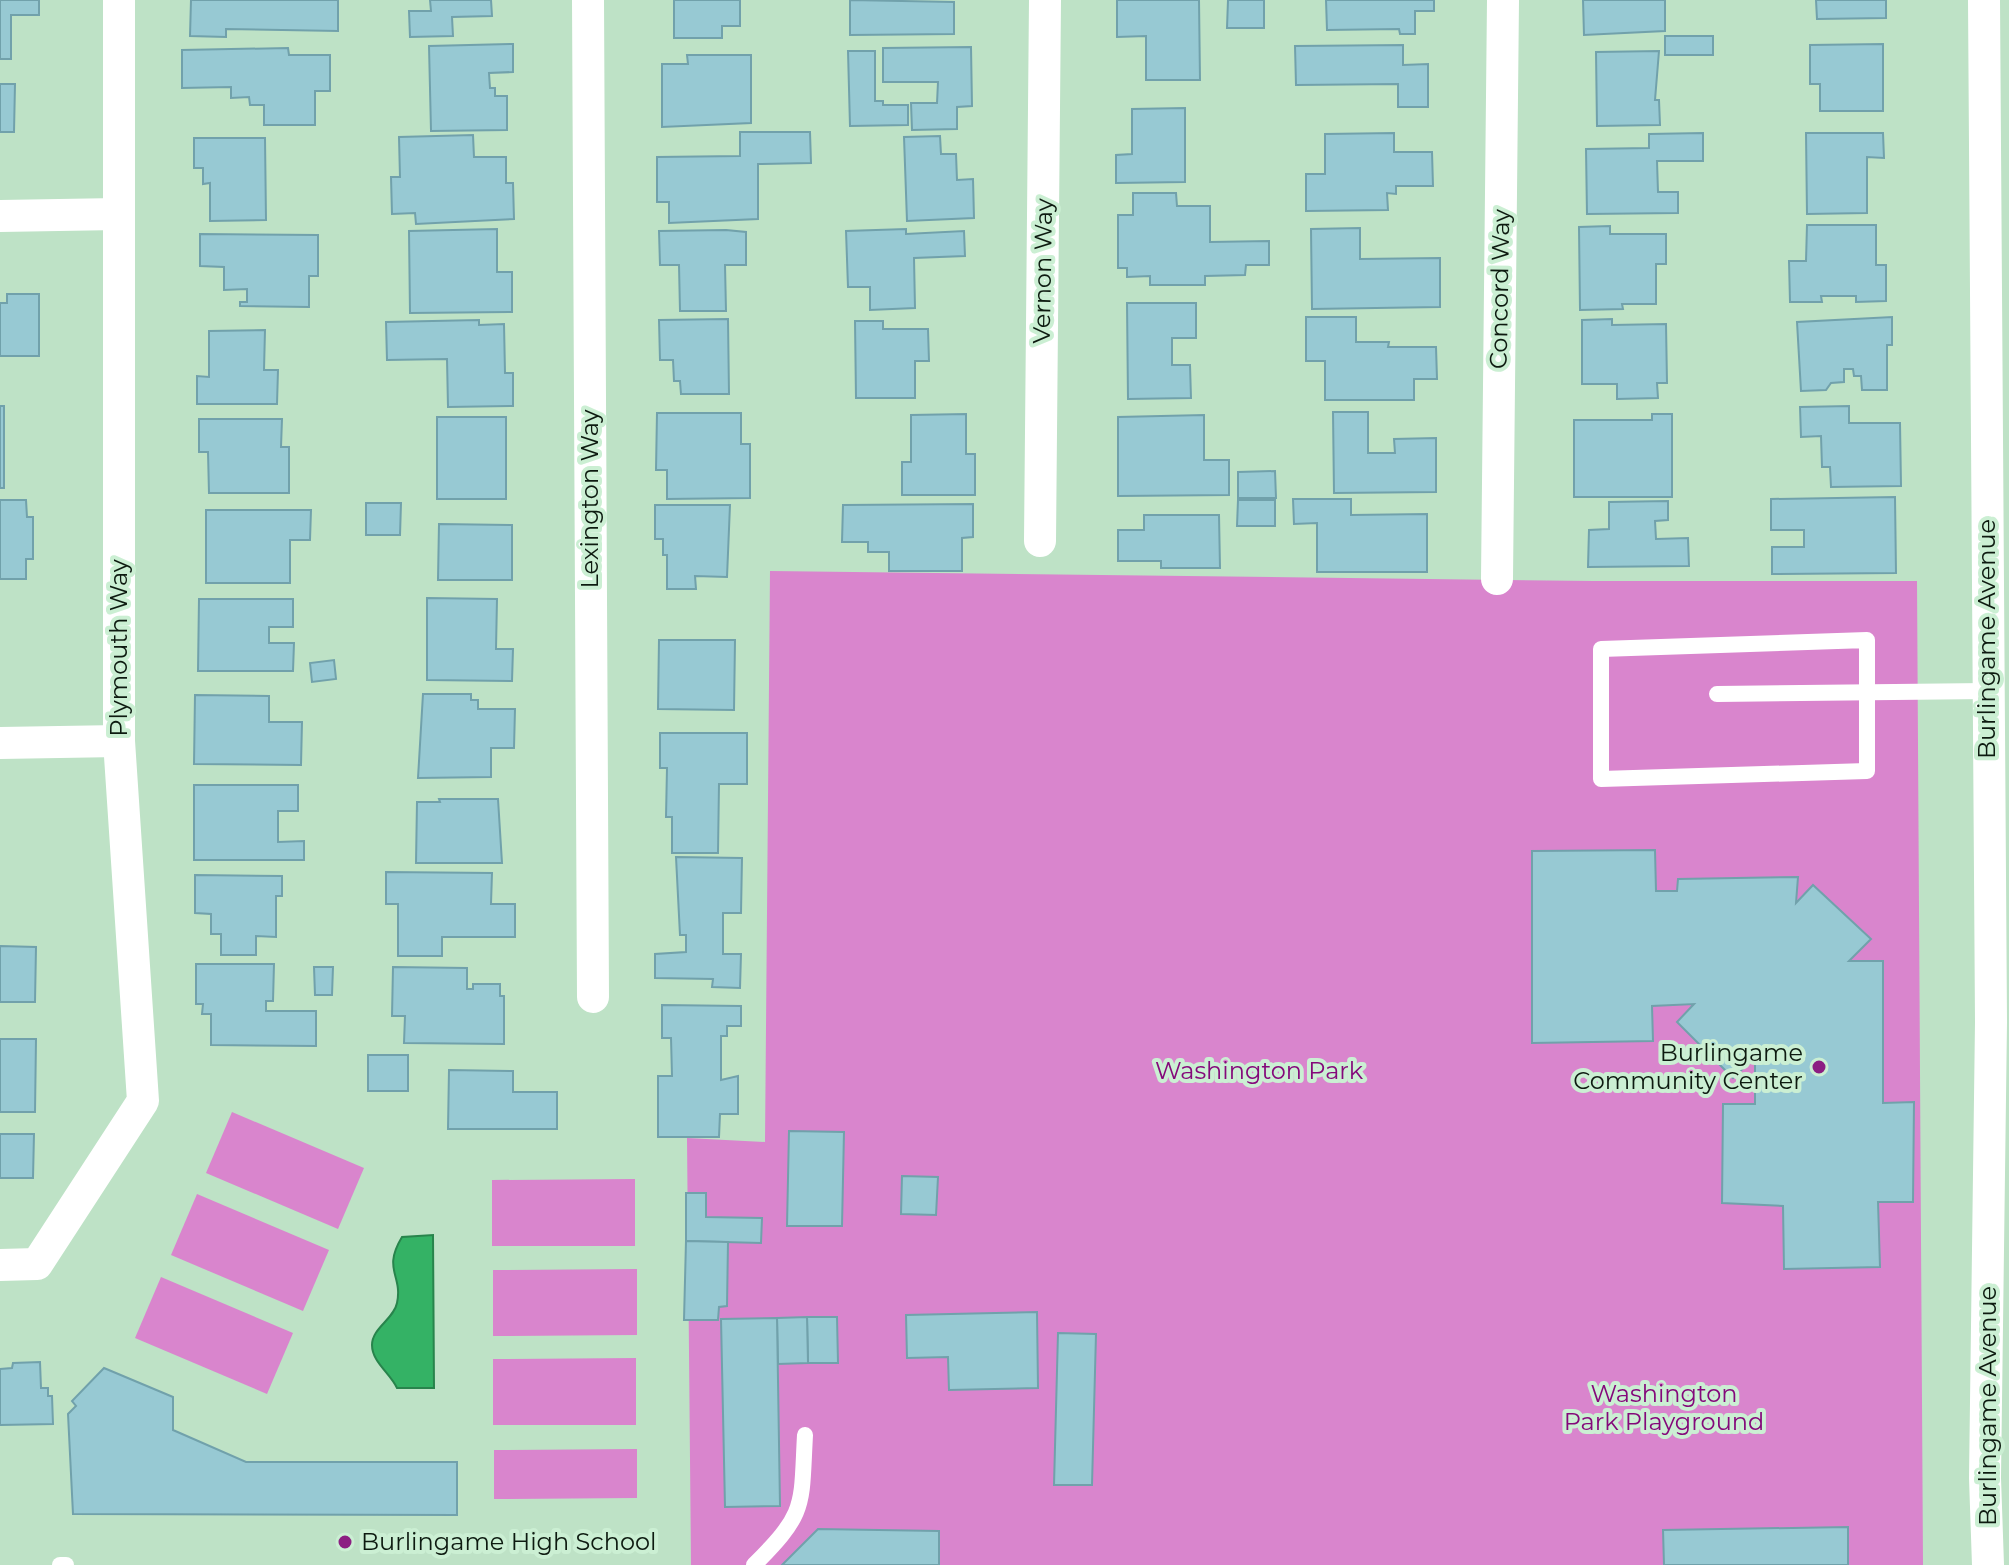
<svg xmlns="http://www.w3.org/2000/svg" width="2009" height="1565" font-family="Montserrat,sans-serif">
	<rect width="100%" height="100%" fill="#bee2c6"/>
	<g fill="#d985cd">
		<path d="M 770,571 L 1593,581 L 1917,581 L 1923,1565 L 691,1565 L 687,1138 L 765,1142 Z"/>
		<path d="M 232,1112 L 364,1168 L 338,1229 L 206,1173 Z"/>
		<path d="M 635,1179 L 635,1246 L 492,1246 L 492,1180 Z"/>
		<path d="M 197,1194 L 329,1250 L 303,1311 L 171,1255 Z"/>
		<path d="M 637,1269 L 637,1335 L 493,1336 L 493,1270 Z"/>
		<path d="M 161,1277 L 293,1333 L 267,1394 L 135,1338 Z"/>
		<path d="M 636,1358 L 636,1425 L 493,1425 L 493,1359 Z"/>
		<path d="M 637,1449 L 637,1498 L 494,1499 L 494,1450 Z"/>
	</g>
	<path fill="#34b265" stroke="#28844c" stroke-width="2" d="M 433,1235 L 434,1388 L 397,1388 C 390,1373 372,1362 372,1345 C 372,1328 394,1319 397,1303 C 403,1275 382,1270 402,1237 Z"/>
	<g fill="#97c9d3" stroke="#71a1ab" stroke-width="2">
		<path d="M 0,0 L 39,0 L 39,15 L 11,15 L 11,59 L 0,59 Z"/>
		<path d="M 191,0 L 338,0 L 338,31 L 226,29 L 226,37 L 190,36 Z"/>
		<path d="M 430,0 L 491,0 L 492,16 L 452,17 L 453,36 L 410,37 L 409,11 L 431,11 Z"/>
		<path d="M 674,0 L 740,0 L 740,26 L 722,26 L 722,38 L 674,38 Z"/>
		<path d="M 850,0 L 954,2 L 954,34 L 850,35 Z"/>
		<path d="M 1117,0 L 1199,0 L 1200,80 L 1146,80 L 1146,36 L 1117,37 Z"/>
		<path d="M 1228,0 L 1264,0 L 1264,28 L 1227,28 Z"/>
		<path d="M 1326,0 L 1434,0 L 1434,11 L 1415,11 L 1415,34 L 1400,34 L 1399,29 L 1327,30 Z"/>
		<path d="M 1583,0 L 1665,0 L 1665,31 L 1584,35 Z"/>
		<path d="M 1816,0 L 1886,0 L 1886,18 L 1817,19 Z"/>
		<rect x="1665" y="36" width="48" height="19"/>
		<path d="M 513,44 L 513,72 L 489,73 L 490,88 L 495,88 L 495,96 L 507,96 L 507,130 L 431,131 L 429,46 Z"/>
		<path d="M 1883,44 L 1883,111 L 1820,111 L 1820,84 L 1810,84 L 1810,45 Z"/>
		<path d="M 1403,45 L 1403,65 L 1428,64 L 1428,107 L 1398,107 L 1398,84 L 1296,85 L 1295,46 Z"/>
		<path d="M 971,47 L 972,106 L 957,107 L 957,129 L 912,130 L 911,103 L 937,103 L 938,82 L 883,82 L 883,48 Z"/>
		<path d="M 288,48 L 289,55 L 330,55 L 330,91 L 315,91 L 315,125 L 264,125 L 264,105 L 250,105 L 249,97 L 231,98 L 231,87 L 182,88 L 182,50 Z"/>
		<path d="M 848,51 L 875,51 L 875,101 L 883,101 L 883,105 L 908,105 L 908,125 L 850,126 Z"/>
		<path d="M 1659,51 L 1655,100 L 1659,100 L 1660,125 L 1597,126 L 1596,52 Z"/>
		<path d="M 687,55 L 751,55 L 751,123 L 662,127 L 662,64 L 688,64 Z"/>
		<path d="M 0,84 L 15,84 L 14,132 L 0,132 Z"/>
		<path d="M 1185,108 L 1185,182 L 1116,183 L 1116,155 L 1132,154 L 1132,109 Z"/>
		<path d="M 740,132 L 810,132 L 811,163 L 758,164 L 758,219 L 669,223 L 669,202 L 657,202 L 657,157 L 740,156 Z"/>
		<path d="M 1394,133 L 1394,152 L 1432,152 L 1433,186 L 1396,186 L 1396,194 L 1387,193 L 1388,210 L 1306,211 L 1306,174 L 1325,174 L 1325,134 Z"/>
		<path d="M 1703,133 L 1703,161 L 1657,161 L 1658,192 L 1678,192 L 1678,213 L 1587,214 L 1586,149 L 1649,148 L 1649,134 Z"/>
		<path d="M 1806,133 L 1883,133 L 1884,158 L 1867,157 L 1867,213 L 1807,214 Z"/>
		<path d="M 473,135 L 474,157 L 506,157 L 506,183 L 513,183 L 514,219 L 416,224 L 415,213 L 392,214 L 391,177 L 400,177 L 399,137 Z"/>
		<path d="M 940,136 L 941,154 L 956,154 L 957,180 L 973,179 L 974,218 L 907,221 L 904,137 Z"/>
		<path d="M 194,138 L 265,138 L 266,220 L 210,221 L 210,183 L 203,184 L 203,168 L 194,168 Z"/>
		<path d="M 1133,193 L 1176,193 L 1177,206 L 1210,206 L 1210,242 L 1269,241 L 1269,265 L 1246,265 L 1245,275 L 1205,276 L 1205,285 L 1150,285 L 1150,276 L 1127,277 L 1127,268 L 1118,268 L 1118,215 L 1133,215 Z"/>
		<path d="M 1807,225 L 1876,225 L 1876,265 L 1886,265 L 1886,301 L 1856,302 L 1856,296 L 1821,296 L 1822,302 L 1790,302 L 1789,261 L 1806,261 Z"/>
		<path d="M 1610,226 L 1610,234 L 1666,234 L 1666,264 L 1656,264 L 1656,304 L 1622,304 L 1623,309 L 1580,310 L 1579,227 Z"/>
		<path d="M 1360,228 L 1360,259 L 1440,258 L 1440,307 L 1312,309 L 1311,229 Z"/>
		<path d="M 497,229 L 497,272 L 512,272 L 512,312 L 410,313 L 409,231 Z"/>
		<path d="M 906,229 L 906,234 L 964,231 L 965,256 L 914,258 L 915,308 L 870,310 L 870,287 L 848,287 L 846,231 Z"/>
		<path d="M 726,230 L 746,232 L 746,265 L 725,265 L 726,311 L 680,311 L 679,265 L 660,265 L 659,231 Z"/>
		<path d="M 200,234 L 318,235 L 318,276 L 309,276 L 309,307 L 240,306 L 240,302 L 247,302 L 247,289 L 224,290 L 224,267 L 200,266 Z"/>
		<path d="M 7,294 L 39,294 L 39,356 L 0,356 L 0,303 L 7,303 Z"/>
		<path d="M 1127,303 L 1196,303 L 1196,338 L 1172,338 L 1172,365 L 1190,365 L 1191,398 L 1128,399 Z"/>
		<path d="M 1306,317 L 1356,317 L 1356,342 L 1389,342 L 1388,347 L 1436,347 L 1437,379 L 1414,379 L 1414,400 L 1325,400 L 1325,361 L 1306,361 Z"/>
		<path d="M 1892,317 L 1892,345 L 1887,345 L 1887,390 L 1862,390 L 1861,376 L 1854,376 L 1853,369 L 1844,369 L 1844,382 L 1831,383 L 1826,390 L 1801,391 L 1797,322 Z"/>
		<path d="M 728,319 L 729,394 L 681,394 L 680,381 L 674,381 L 673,360 L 660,360 L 659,320 Z"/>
		<path d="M 1612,319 L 1612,325 L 1666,324 L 1667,383 L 1657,383 L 1658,398 L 1617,399 L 1617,384 L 1582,384 L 1582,320 Z"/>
		<path d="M 479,320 L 479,325 L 504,324 L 505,373 L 513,373 L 513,406 L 448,407 L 447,359 L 387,360 L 386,322 Z"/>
		<path d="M 855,321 L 883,321 L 883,329 L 928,329 L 929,361 L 915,361 L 915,398 L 856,398 Z"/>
		<path d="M 265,330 L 264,370 L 278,370 L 277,404 L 197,404 L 197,376 L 209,377 L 209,331 Z"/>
		<rect x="0" y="406" width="4" height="82"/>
		<path d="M 1849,406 L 1849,423 L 1900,423 L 1901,486 L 1831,487 L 1830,467 L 1822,467 L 1821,436 L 1801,437 L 1800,407 Z"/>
		<path d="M 1333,412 L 1368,412 L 1368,453 L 1395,453 L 1394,439 L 1436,438 L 1436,492 L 1334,493 Z"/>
		<path d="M 657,413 L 741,413 L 741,444 L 750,444 L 750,498 L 667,499 L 667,470 L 656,470 Z"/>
		<path d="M 966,414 L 966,454 L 975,454 L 975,495 L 902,495 L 902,462 L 911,462 L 911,415 Z"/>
		<path d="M 1652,414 L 1672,414 L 1672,497 L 1574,497 L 1574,420 L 1652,420 Z"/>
		<path d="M 1204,415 L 1204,460 L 1229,460 L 1229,495 L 1118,496 L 1118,417 Z"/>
		<rect x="437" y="417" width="69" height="82"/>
		<path d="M 199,419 L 282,419 L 281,447 L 289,447 L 289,493 L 209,493 L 208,452 L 199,452 Z"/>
		<path d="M 1275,471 L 1276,498 L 1238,498 L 1238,472 Z"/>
		<path d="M 1895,497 L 1896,573 L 1772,574 L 1772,547 L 1804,547 L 1804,530 L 1771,530 L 1771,499 Z"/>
		<path d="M 1293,499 L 1351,499 L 1351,515 L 1427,514 L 1427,572 L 1317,572 L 1317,523 L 1294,524 Z"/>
		<path d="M 0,500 L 26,500 L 27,517 L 33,517 L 33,559 L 26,559 L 26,579 L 0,579 Z"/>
		<path d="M 1238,500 L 1275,500 L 1275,526 L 1237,526 Z"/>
		<path d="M 1668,501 L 1668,520 L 1655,521 L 1656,539 L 1688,538 L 1689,566 L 1588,567 L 1589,530 L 1609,529 L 1609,502 Z"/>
		<path d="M 366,503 L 401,503 L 400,535 L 366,535 Z"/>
		<path d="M 973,504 L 973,537 L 962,538 L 962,571 L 889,571 L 889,552 L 868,552 L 868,542 L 842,542 L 843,505 Z"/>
		<path d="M 655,505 L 730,505 L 727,577 L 695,576 L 696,589 L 667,589 L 667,555 L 663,555 L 663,539 L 655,539 Z"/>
		<path d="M 206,510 L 311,510 L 310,540 L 290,540 L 290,583 L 206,583 Z"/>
		<path d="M 1144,515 L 1219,515 L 1220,568 L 1161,568 L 1161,561 L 1118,561 L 1118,530 L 1144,530 Z"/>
		<path d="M 439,524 L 512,525 L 512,580 L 438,580 Z"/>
		<path d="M 427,598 L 497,599 L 496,649 L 513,649 L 512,681 L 427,680 Z"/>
		<path d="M 199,599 L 293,599 L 293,627 L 269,627 L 269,643 L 294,643 L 293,671 L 198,671 Z"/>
		<path d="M 659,640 L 735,640 L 734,710 L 658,709 Z"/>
		<path d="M 334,660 L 336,679 L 312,682 L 310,663 Z"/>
		<path d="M 423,694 L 471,694 L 471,700 L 478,700 L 478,709 L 515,709 L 514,748 L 491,748 L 491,777 L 418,778 Z"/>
		<path d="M 195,695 L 269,696 L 269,722 L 302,722 L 301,765 L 194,764 Z"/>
		<path d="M 660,733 L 747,733 L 747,784 L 719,784 L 718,853 L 672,853 L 672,817 L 666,817 L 667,768 L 660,768 Z"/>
		<path d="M 194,785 L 298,785 L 298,811 L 278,811 L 278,842 L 304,841 L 304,860 L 194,860 Z"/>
		<path d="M 439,799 L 498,799 L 502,863 L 416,863 L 417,802 L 440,802 Z"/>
		<path d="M 1655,850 L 1656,891 L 1677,891 L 1678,879 L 1798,877 L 1796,903 L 1813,885 L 1871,939 L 1849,961 L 1883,961 L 1883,1103 L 1914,1102 L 1913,1202 L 1878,1202 L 1880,1267 L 1784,1269 L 1783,1206 L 1722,1203 L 1723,1104 L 1755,1104 L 1755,1057 L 1733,1078 L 1677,1022 L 1694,1004 L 1652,1006 L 1653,1041 L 1532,1043 L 1532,851 Z"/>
		<path d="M 676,857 L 742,858 L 741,913 L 723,913 L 723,954 L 741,954 L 740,988 L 712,987 L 713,979 L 655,978 L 655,954 L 686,952 L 686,935 L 680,935 Z"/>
		<path d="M 386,872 L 492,873 L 491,904 L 515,904 L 515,937 L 442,937 L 442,956 L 398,956 L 398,904 L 386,904 Z"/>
		<path d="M 195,875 L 282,876 L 282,896 L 276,896 L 276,937 L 256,936 L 256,955 L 221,955 L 221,934 L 211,934 L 211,914 L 195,913 Z"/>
		<path d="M 0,946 L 36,947 L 35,1002 L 0,1002 Z"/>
		<path d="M 196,964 L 274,964 L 273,1001 L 266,1001 L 266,1011 L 316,1011 L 316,1046 L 211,1045 L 211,1014 L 202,1014 L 203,1004 L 196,1004 Z"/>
		<path d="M 314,967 L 333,967 L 332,995 L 315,995 Z"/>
		<path d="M 393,967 L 467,968 L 467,989 L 473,989 L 473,984 L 500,984 L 500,996 L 504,996 L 504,1044 L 404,1043 L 405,1016 L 392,1016 Z"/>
		<path d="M 662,1005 L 741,1006 L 741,1026 L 727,1026 L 727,1036 L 721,1036 L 721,1080 L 738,1076 L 738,1114 L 720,1114 L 719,1137 L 658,1137 L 658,1076 L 672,1076 L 671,1038 L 662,1038 Z"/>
		<path d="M 0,1039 L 36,1039 L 35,1112 L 0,1112 Z"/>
		<rect x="368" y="1055" width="40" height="36"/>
		<path d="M 449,1070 L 513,1071 L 513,1092 L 557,1092 L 557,1129 L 448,1129 Z"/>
		<path d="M 789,1131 L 844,1132 L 842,1226 L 787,1226 Z"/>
		<path d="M 0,1134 L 34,1134 L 33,1178 L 0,1178 Z"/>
		<path d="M 902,1176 L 938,1177 L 936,1215 L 901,1214 Z"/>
		<path d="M 686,1193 L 706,1193 L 706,1217 L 762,1218 L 761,1243 L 686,1241 Z"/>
		<path d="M 686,1241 L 728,1242 L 727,1306 L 719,1307 L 718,1320 L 684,1320 Z"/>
		<path d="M 1037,1312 L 1038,1388 L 949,1390 L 948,1357 L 907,1358 L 906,1315 Z"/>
		<path d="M 807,1317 L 837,1317 L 838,1363 L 808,1363 Z"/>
		<path d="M 807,1317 L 808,1363 L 778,1364 L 777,1318 Z"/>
		<path d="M 777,1318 L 780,1506 L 725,1507 L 721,1319 Z"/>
		<path d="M 1058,1333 L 1096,1334 L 1092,1485 L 1054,1485 Z"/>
		<path d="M 40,1362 L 41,1388 L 48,1388 L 48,1396 L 52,1396 L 53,1424 L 0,1425 L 0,1369 L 12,1368 L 13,1363 Z"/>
		<path d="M 104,1368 L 173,1397 L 173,1430 L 246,1462 L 457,1462 L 457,1515 L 73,1514 L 68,1414 L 76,1406 L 72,1401 Z"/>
		<path d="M 1848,1527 L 1848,1565 L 1664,1565 L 1663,1530 Z"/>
		<path d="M 818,1529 L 939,1531 L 939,1565 L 782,1565 Z"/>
	</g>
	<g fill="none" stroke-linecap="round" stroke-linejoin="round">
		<g stroke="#fff" stroke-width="16">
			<path d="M 1867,640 L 1867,771 L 1601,779 L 1601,649 Z"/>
			<path d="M 1717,694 L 1987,691"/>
			<path d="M 60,1565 L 66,1565"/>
			<path d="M 754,1565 C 807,1512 801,1507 805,1435"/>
		</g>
		<g stroke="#fff" stroke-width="32">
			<path d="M 588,0 L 593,997"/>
			<path d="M 1984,0 L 1991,1022 L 1985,1478 L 1988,1565"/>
			<path d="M 0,216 L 118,214"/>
			<path d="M 1040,541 L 1045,0"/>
			<path d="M 1497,579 L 1503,0"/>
			<path d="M 0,743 L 119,741"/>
			<path d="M 0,1265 L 37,1264 L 143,1101 L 119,741 L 119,0"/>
		</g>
	</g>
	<g fill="#8c1f82" stroke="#cbefd3" stroke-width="3">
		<circle cx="1819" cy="1067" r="8"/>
		<circle cx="345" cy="1542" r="8"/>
	</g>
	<g text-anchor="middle" stroke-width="8" stroke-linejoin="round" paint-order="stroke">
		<g font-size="24" fill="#0d1a10" stroke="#cbefd3">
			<text transform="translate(1043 271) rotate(-89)" y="8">Vernon Way</text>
			<text transform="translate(1500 289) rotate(-89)" y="8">Concord Way</text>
			<text transform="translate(590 499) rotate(-90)" y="8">Lexington Way</text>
			<text transform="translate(1987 639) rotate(-90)" y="8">Burlingame Avenue</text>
			<text transform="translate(119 648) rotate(-90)" y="8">Plymouth Way</text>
			<text transform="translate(1988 1406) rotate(-90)" y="8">Burlingame Avenue</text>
		</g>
		<g font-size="24" fill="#0d1a10" stroke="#cbefd3" text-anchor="end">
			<text x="1803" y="1061">Burlingame<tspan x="1803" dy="28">Community Center</tspan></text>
			<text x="361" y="1550" text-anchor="start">Burlingame High School</text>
		</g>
		<g font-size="24" fill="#84087a" stroke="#cbefd3">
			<text x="1259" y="1079">Washington Park</text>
			<text x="1664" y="1402">Washington<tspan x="1664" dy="28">Park Playground</tspan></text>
		</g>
	</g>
</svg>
